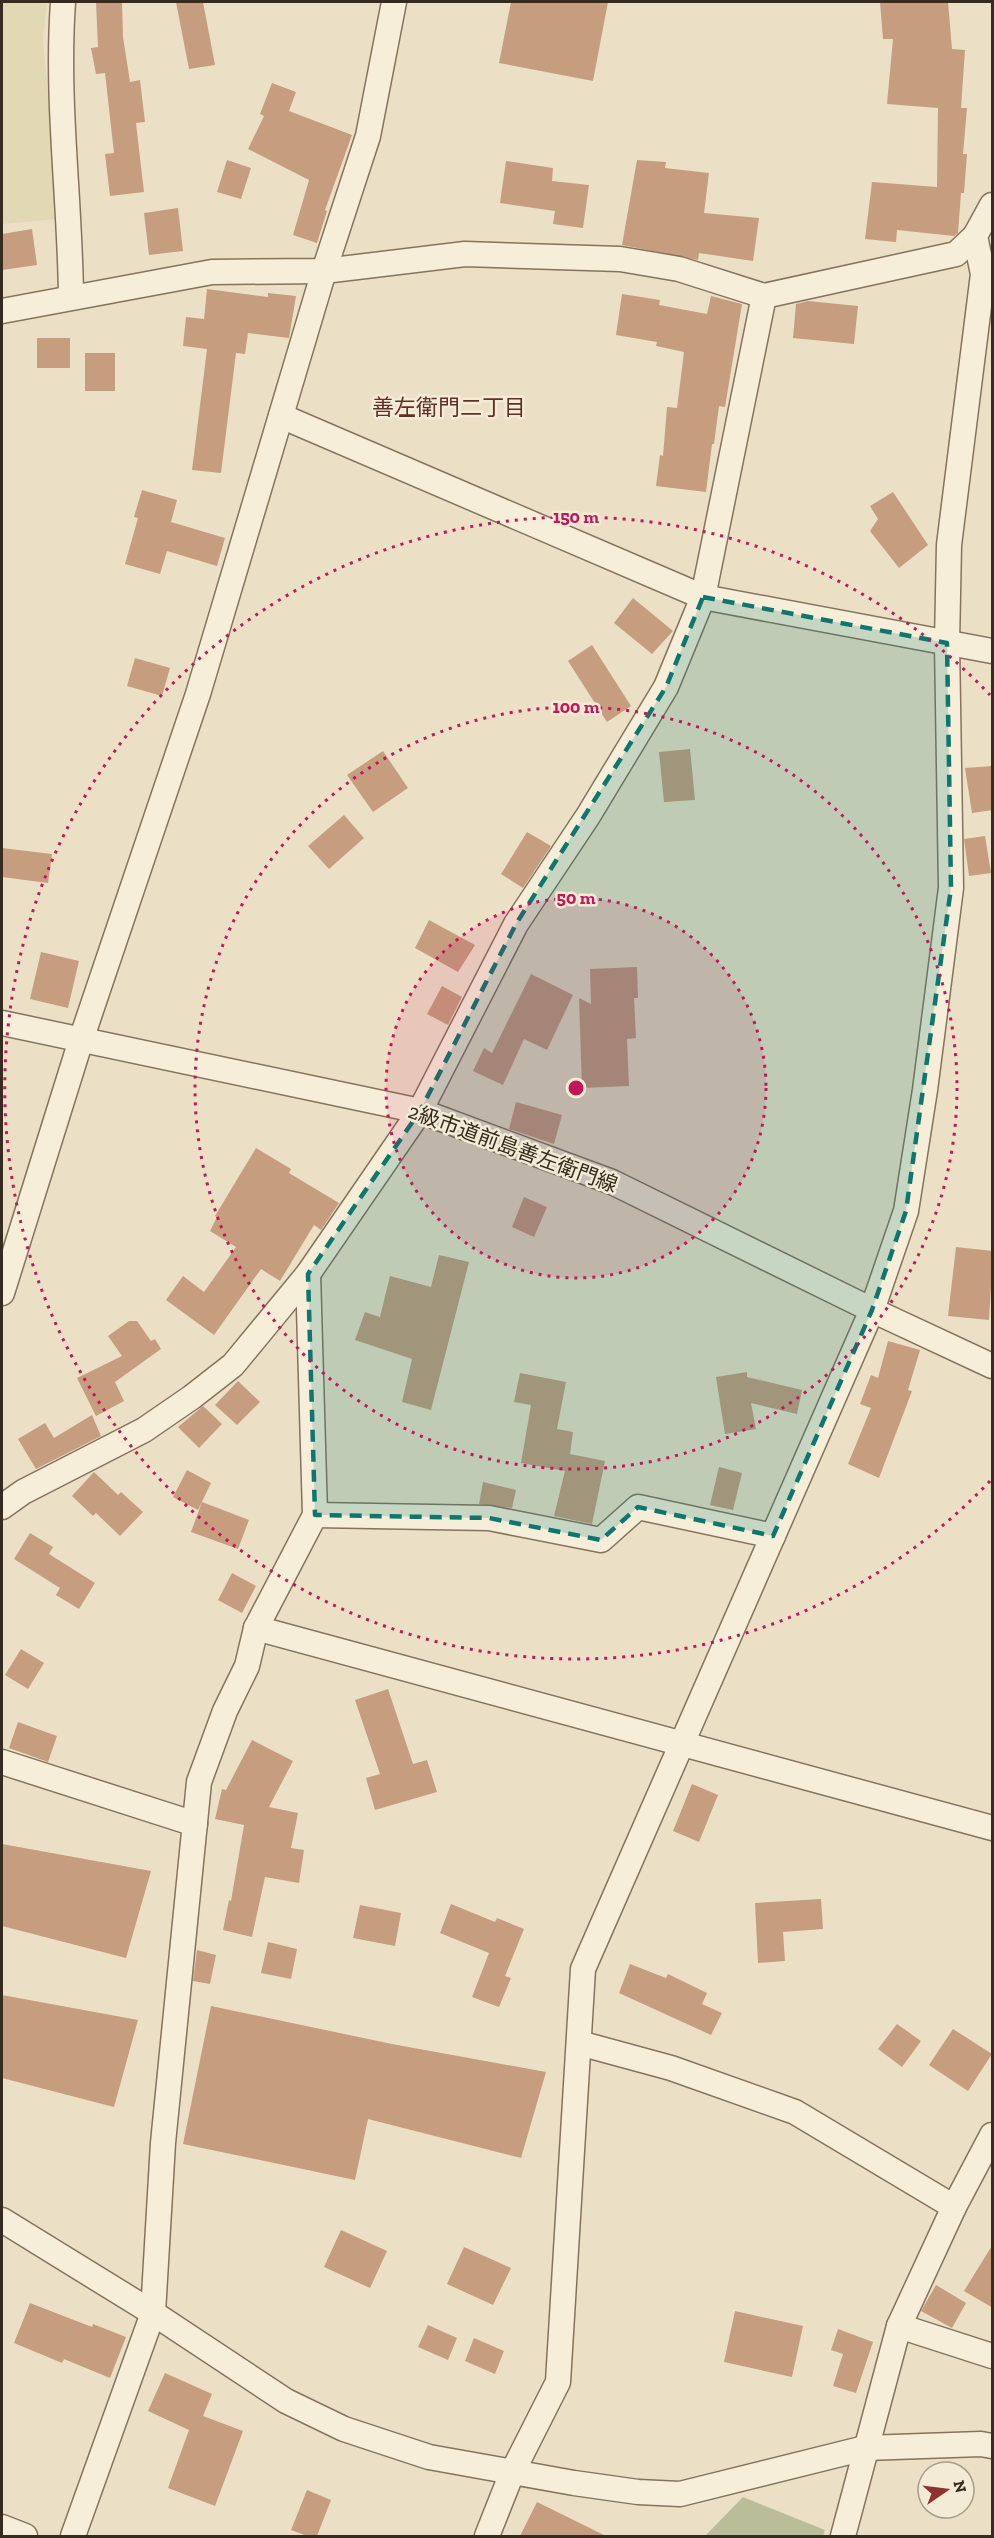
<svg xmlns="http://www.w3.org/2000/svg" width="994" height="2538" font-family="'Zilla Slab','Noto Sans JP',serif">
	<rect width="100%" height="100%" fill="#ebe0c6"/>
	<path fill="#e0d9b4" d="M 2,2 L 47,2 L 43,39 L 59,219 L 2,224 Z"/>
	<path fill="#b9be99" d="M 743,2497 L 825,2530 L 823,2536 L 705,2536 Z"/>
	<g fill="#c69d7f">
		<path d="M 96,2 L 122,2 L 123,37 L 130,82 L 140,80 L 145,122 L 136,123 L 144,192 L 110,196 L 105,154 L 114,153 L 105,73 L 96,74 L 91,48 L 98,47 Z"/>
		<path d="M 176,2 L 203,2 L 215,65 L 189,69 Z"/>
		<path d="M 511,2 L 608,2 L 593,81 L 499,63 Z"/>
		<path d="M 880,2 L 948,2 L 952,49 L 965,50 L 961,108 L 967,108 L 963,154 L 967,154 L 964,193 L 961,193 L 958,233 L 954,236 L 897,230 L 896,242 L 865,239 L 872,182 L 937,187 L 938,108 L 887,104 L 893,39 L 883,39 Z"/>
		<path d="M 272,83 L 296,92 L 289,111 L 352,135 L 325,210 L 327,211 L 317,243 L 293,235 L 309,180 L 248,149 L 264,116 L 260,114 Z"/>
		<path d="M 227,160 L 251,168 L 241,199 L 217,192 Z"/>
		<path d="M 637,160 L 666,162 L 665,168 L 709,173 L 704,213 L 759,218 L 753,261 L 699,253 L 698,260 L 622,245 Z"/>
		<path d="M 506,161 L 553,168 L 552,181 L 589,185 L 583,228 L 553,224 L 555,211 L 500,203 Z"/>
		<path d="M 178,208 L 183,251 L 149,255 L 144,213 Z"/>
		<path d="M 32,229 L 37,265 L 2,270 L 2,234 Z"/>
		<path d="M 207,289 L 268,297 L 268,293 L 296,296 L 289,338 L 248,333 L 245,354 L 236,353 L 221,473 L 192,470 L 207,349 L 183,346 L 186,317 L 204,319 Z"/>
		<path d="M 622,294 L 660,300 L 659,305 L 707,314 L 711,296 L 742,304 L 725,407 L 719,406 L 714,444 L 712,444 L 706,492 L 656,486 L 660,455 L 663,456 L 667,407 L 677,408 L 684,352 L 656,346 L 657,342 L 616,335 Z"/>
		<path d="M 808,301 L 858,306 L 854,344 L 793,338 L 796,304 Z"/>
		<rect x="37" y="338" width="33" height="30"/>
		<rect x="85" y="353" width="30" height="38"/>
		<path d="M 142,490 L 177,500 L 171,522 L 225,538 L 217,566 L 167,551 L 160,574 L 125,564 L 138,518 L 134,517 Z"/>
		<path d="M 893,492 L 928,545 L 899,568 L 870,531 L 878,519 L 870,506 Z"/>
		<path d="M 633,598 L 673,631 L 652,654 L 614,623 Z"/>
		<path d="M 592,645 L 631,706 L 607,722 L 568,661 Z"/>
		<path d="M 135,658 L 170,668 L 162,696 L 127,686 Z"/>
		<path d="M 690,749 L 695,800 L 664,802 L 659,752 Z"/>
		<path d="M 383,751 L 408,788 L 373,812 L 347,775 Z"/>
		<path d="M 993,766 L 993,810 L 972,813 L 965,768 Z"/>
		<path d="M 344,815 L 364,838 L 329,869 L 308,846 Z"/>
		<path d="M 527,832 L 551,846 L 523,888 L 501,874 Z"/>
		<path d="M 985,836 L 991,873 L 969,876 L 964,839 Z"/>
		<path d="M 2,848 L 52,854 L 48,883 L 2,877 Z"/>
		<path d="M 429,920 L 475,945 L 458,972 L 415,948 Z"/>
		<path d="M 41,952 L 79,961 L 68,1008 L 30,999 Z"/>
		<path d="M 637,967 L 638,998 L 634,998 L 636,1038 L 627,1039 L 629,1086 L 582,1088 L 579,998 L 591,1004 L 590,969 Z"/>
		<path d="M 531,974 L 573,995 L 547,1050 L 524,1039 L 503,1085 L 473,1071 L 484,1048 L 492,1053 Z"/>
		<path d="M 442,986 L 462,997 L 448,1025 L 427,1014 Z"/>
		<path d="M 516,1102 L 562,1115 L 554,1144 L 509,1129 Z"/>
		<path d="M 256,1148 L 291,1169 L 289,1173 L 339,1203 L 321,1230 L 314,1225 L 280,1281 L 261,1269 L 214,1335 L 166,1300 L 183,1276 L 204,1292 L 236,1247 L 210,1231 L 217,1217 L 215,1216 Z"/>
		<path d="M 524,1197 L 547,1207 L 534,1237 L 512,1227 Z"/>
		<path d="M 956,1247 L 993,1251 L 989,1320 L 948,1316 Z"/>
		<path d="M 439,1255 L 469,1262 L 431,1410 L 402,1402 L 412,1359 L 355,1340 L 365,1312 L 380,1317 L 390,1276 L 431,1287 Z"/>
		<path d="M 129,1321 L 137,1321 L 151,1341 L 155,1339 L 161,1349 L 115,1382 L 124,1401 L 96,1416 L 77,1378 L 122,1356 L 108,1336 Z"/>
		<path d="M 888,1341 L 920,1350 L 908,1390 L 912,1391 L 879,1478 L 848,1464 L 871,1408 L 860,1404 L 871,1375 L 878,1378 Z"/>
		<path d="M 747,1372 L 747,1377 L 802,1390 L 797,1414 L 751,1403 L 756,1429 L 725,1434 L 716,1377 Z"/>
		<path d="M 520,1373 L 566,1382 L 557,1429 L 573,1432 L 570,1454 L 605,1461 L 592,1524 L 554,1516 L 565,1471 L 521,1463 L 531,1405 L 514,1402 Z"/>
		<path d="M 238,1381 L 260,1402 L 237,1425 L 215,1405 Z"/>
		<path d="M 203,1406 L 222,1424 L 199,1448 L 178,1427 Z"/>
		<path d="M 92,1415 L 101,1436 L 36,1469 L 18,1439 L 45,1423 L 54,1438 Z"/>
		<path d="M 719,1467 L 742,1473 L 733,1510 L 710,1505 Z"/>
		<path d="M 187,1470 L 211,1483 L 198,1510 L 173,1497 Z"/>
		<path d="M 94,1472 L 118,1495 L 121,1492 L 143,1512 L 120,1536 L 96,1513 L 93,1516 L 72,1496 Z"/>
		<path d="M 483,1482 L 516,1490 L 512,1508 L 479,1504 Z"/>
		<path d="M 202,1502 L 249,1520 L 238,1549 L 191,1532 Z"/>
		<path d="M 30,1533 L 53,1547 L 49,1554 L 95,1583 L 79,1609 L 56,1595 L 60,1588 L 14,1559 Z"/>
		<path d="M 232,1573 L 256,1586 L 242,1613 L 218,1600 Z"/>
		<path d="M 21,1649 L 44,1663 L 28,1689 L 5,1675 Z"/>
		<path d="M 388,1689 L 413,1764 L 427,1760 L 437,1792 L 375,1810 L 366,1778 L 380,1774 L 355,1700 Z"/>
		<path d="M 18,1722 L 57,1736 L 48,1762 L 9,1748 Z"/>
		<path d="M 252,1740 L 293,1761 L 269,1807 L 298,1813 L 291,1848 L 304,1850 L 299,1883 L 265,1877 L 252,1937 L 223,1930 L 229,1900 L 231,1901 L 244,1825 L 215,1819 L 222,1789 L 226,1790 Z"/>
		<path d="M 692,1784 L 718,1795 L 699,1842 L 673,1831 Z"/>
		<path d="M 2,1844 L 151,1871 L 126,1958 L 2,1926 Z"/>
		<path d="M 821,1899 L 823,1929 L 783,1932 L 785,1961 L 758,1963 L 755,1903 Z"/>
		<path d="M 451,1904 L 495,1922 L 497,1918 L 524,1929 L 505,1976 L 511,1978 L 499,2007 L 472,1997 L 489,1953 L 440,1933 Z"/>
		<path d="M 360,1905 L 401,1913 L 395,1946 L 353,1938 Z"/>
		<path d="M 268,1942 L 297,1949 L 291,1979 L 261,1973 Z"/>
		<path d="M 197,1950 L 216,1955 L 210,1984 L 193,1981 Z"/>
		<path d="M 630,1964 L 666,1978 L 668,1974 L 707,1993 L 702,2004 L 722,2013 L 711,2035 L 619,1993 Z"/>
		<path d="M 2,1995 L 138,2020 L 114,2107 L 2,2078 Z"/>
		<path d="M 211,2006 L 392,2044 L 546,2072 L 521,2158 L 368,2119 L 355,2180 L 183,2144 Z"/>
		<path d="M 897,2024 L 921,2041 L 902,2067 L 878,2049 Z"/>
		<path d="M 953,2029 L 992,2054 L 968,2091 L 929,2065 Z"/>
		<path d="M 341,2230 L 387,2251 L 370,2288 L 324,2267 Z"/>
		<path d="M 993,2244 L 993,2308 L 964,2291 Z"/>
		<path d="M 464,2247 L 511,2268 L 493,2305 L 447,2284 Z"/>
		<path d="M 936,2285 L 966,2303 L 952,2328 L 921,2311 Z"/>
		<path d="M 30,2303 L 92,2327 L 93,2324 L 126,2337 L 110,2378 L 64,2359 L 62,2363 L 14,2343 Z"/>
		<path d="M 735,2311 L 803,2326 L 792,2377 L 724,2362 Z"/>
		<path d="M 428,2325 L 457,2338 L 448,2360 L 418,2347 Z"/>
		<path d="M 838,2329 L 873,2342 L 856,2393 L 833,2386 L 843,2354 L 831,2350 Z"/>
		<path d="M 474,2338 L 504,2351 L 495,2374 L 465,2361 Z"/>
		<path d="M 165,2373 L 212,2394 L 203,2416 L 243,2431 L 215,2506 L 168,2488 L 189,2430 L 148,2411 Z"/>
		<path d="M 307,2490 L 331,2500 L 317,2536 L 307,2536 L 291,2530 Z"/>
		<path d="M 537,2502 L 606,2536 L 520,2536 Z"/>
	</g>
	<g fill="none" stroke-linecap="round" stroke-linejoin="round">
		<g stroke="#85735d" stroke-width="27">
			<g id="street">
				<path d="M 63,2 C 56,101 70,198 71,297"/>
				<path d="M 2,311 L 212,272 L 324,271 L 465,254 L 620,259 L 679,269 L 764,296 L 956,254 L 975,236"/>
				<path d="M 281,416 L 703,597 L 992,651"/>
				<path d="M 2,1023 L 420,1111 L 612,1182 L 872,1310 L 992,1366"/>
				<path d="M 2,1293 L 81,1040 L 198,694 L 324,271 L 368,136 L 394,2"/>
				<path d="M 2,1507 L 23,1492 L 144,1430 L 192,1397 L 233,1365 L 308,1274 L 420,1111 L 516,924 L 588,816 L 666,687 L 703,597 L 764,296"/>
				<path d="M 315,1515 L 489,1518 L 601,1540 L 638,1507 L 773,1536"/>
				<path d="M 256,1628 L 992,1828"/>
				<path d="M 2,1762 L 195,1824"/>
				<path d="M 579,2043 L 671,2068 L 795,2112 L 954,2207"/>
				<path d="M 2,2220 L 153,2313 L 286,2401 L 344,2429 L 429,2457 L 574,2483 L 638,2492 L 680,2494 L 865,2448 L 981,2444 L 992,2446"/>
				<path d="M 899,2326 L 992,2356"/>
				<path d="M 2,2527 L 25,2536"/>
				<path d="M 73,2536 L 153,2313 L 163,2143 L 199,1782 L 225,1711 L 247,1666 L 256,1628 L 315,1515 L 308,1274"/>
				<path d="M 487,2536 L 512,2473 L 558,2382 L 583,1969 L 872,1310 L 906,1211 L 925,1090 L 951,888 L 947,643 L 949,545 L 983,274 L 975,236 L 992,205"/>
				<path d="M 843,2536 L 899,2326 L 954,2207 L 992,2135"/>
			</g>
		</g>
		<use href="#street" stroke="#f6eed9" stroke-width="24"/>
	</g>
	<path fill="#0f766e" fill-opacity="0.2" stroke="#0f766e" stroke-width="4.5" stroke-dasharray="12 8" stroke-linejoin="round" d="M 703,597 L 947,643 L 951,888 L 906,1211 L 872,1310 L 773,1536 L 638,1507 L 601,1540 L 489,1518 L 315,1515 L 308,1274 L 420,1111 L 516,924 L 666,687 Z"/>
	<circle cx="576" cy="1088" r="190" fill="#c2185b" fill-opacity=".12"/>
	<g fill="none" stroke="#c2185b" stroke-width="3" stroke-dasharray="3 6">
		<circle cx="576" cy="1088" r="190"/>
		<circle cx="576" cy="1088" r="381"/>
		<path d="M990 1481A571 571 0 1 1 990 695"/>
	</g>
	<g text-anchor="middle" stroke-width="5" stroke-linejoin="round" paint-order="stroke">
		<g font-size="21" fill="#362b20" stroke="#f3ebd5">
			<text transform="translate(513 1148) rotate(20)" y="7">2級市道前島善左衛門線</text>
		</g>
		<g font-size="22" fill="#5f3023" stroke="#f3ebd5">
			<text x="449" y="415">善左衛門二丁目</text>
		</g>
	</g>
	<circle cx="576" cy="1088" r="9" fill="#c2185b" stroke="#f3ebd5" stroke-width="3"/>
	<g font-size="18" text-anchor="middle" font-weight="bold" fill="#c2185b" stroke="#f3ebd5" stroke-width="5" stroke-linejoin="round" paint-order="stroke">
		<text x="576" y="523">150 m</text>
		<text x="576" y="713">100 m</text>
		<text x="576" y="904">50 m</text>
	</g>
	<rect width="994" height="2538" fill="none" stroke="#362b20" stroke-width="6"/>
	<g transform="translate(946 2490) rotate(76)"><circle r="28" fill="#f3ebd5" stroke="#a79e8d" stroke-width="1.5"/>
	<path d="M0-4.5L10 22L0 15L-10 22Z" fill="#8f3232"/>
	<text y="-9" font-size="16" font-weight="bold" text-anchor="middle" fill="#362b20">N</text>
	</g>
</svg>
